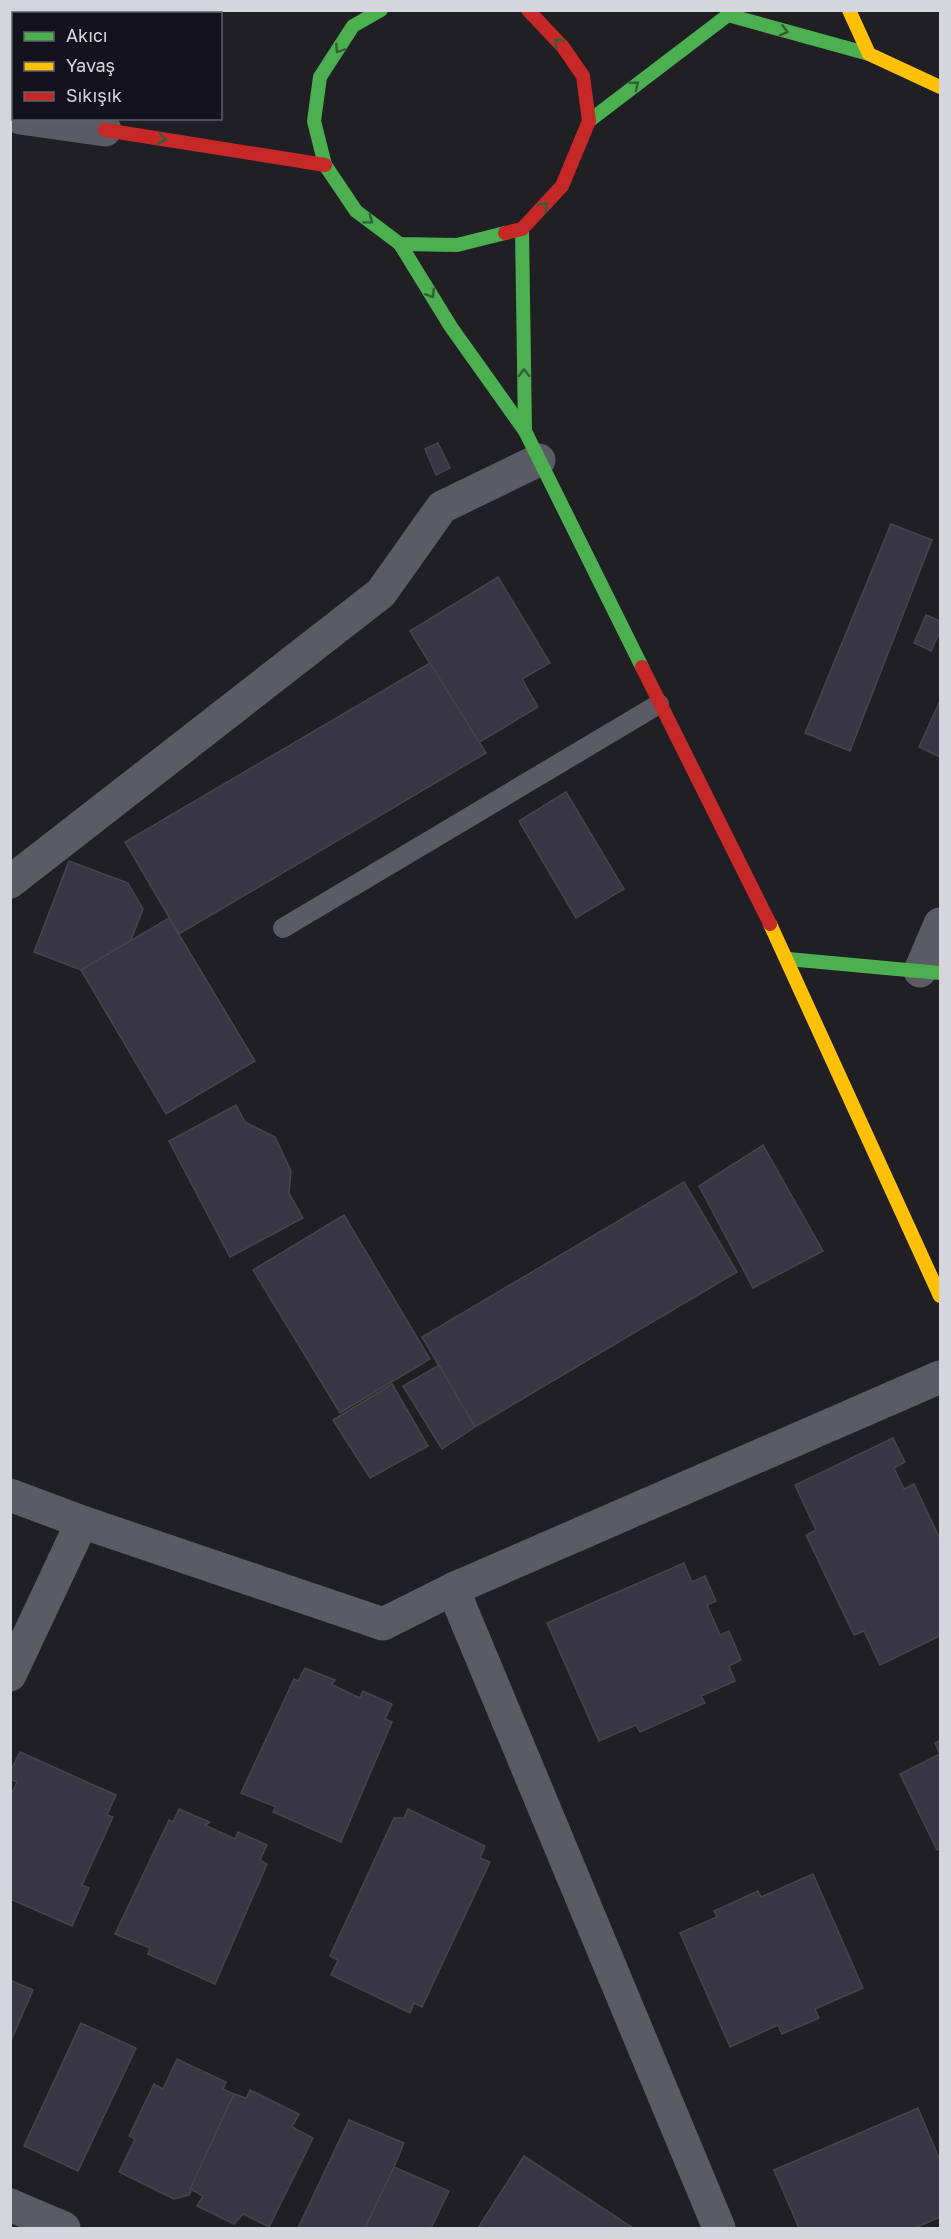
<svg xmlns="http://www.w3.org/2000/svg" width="951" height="2239" font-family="'Golos Text',sans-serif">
	<rect width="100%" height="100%" fill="#1f1f24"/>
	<g fill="#393646" stroke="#444549" stroke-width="1.5">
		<path d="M 10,10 L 36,10 L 38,14 L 14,14 L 14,44 L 10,39 Z"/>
		<path d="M 438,443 L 450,468 L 436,475 L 425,449 Z"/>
		<path d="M 891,524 L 932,540 L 850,751 L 805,733 Z"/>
		<path d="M 498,577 L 550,663 L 522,679 L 538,707 L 478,743 L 410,631 Z"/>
		<path d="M 926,615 L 940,621 L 940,631 L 931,651 L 914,643 Z"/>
		<path d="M 430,663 L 486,753 L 179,934 L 125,842 Z"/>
		<path d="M 940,701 L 940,757 L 919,747 Z"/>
		<path d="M 566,792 L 624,889 L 576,918 L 519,821 Z"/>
		<path d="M 69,861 L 128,883 L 143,909 L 131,940 L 81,970 L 34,952 Z"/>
		<path d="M 169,918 L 255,1061 L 166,1114 L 81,970 Z"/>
		<path d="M 236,1105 L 245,1122 L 275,1137 L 291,1171 L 289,1193 L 303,1218 L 230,1257 L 169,1141 Z"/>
		<path d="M 763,1145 L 823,1251 L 753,1288 L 699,1186 Z"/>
		<path d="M 684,1182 L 737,1272 L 475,1427 L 422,1337 Z"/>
		<path d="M 344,1215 L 430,1359 L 340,1413 L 253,1270 Z"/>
		<path d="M 439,1365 L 475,1427 L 442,1449 L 403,1386 Z"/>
		<path d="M 392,1384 L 428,1446 L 370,1478 L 333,1420 Z"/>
		<path d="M 893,1438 L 905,1462 L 894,1468 L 904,1489 L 914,1484 L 940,1539 L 940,1636 L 880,1665 L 864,1631 L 854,1635 L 806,1535 L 816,1530 L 795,1485 Z"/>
		<path d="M 684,1563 L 692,1582 L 705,1576 L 716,1601 L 707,1605 L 720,1635 L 729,1631 L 741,1660 L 729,1666 L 735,1681 L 701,1696 L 705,1703 L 640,1732 L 636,1725 L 599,1741 L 547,1623 Z"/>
		<path d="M 305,1668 L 335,1680 L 331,1684 L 360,1698 L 363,1691 L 392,1704 L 385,1719 L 392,1722 L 341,1842 L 273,1812 L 276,1807 L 241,1793 L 294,1679 L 298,1681 Z"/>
		<path d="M 940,1740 L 940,1848 L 937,1850 L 900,1774 L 940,1754 L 935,1743 Z"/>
		<path d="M 20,1752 L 116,1795 L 107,1815 L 113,1817 L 82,1885 L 89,1888 L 72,1926 L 10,1899 L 10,1797 L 17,1782 L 10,1779 L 10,1772 Z"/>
		<path d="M 179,1809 L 210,1822 L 205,1825 L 235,1839 L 238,1832 L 267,1845 L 260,1860 L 267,1864 L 215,1984 L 148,1954 L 150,1948 L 115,1934 L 169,1820 L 173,1822 Z"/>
		<path d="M 408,1809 L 485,1846 L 480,1858 L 490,1862 L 422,2007 L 414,2003 L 410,2013 L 331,1975 L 338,1960 L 330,1956 L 394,1818 L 404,1818 Z"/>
		<path d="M 813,1874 L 863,1988 L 815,2009 L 819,2018 L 782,2034 L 778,2025 L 730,2047 L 680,1933 L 717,1917 L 714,1911 L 758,1891 L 761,1897 Z"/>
		<path d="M 10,1980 L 33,1990 L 10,2043 Z"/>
		<path d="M 81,2023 L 136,2048 L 78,2171 L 24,2146 Z"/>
		<path d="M 177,2059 L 226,2082 L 223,2089 L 234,2094 L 189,2195 L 174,2199 L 119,2172 L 135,2139 L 129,2136 L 154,2084 L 163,2089 Z"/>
		<path d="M 250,2090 L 299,2114 L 292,2127 L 313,2138 L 269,2227 L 243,2214 L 234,2224 L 197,2206 L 203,2196 L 190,2189 L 234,2094 L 246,2098 Z"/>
		<path d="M 918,2108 L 940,2161 L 940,2217 L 915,2228 L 799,2228 L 774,2170 Z"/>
		<path d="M 349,2120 L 404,2143 L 394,2167 L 365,2228 L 298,2228 Z"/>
		<path d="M 524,2156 L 633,2228 L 478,2228 Z"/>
		<path d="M 394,2167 L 449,2191 L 431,2228 L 365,2228 Z"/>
	</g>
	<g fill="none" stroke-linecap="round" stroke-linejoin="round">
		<path stroke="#5b5b66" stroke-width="20" d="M 283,928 L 659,704"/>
		<g stroke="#5b5b66" stroke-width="33">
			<path d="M 20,118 L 105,130"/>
			<path d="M 10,882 L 381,593 L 442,507 L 539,460"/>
			<path d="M 920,971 L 940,924"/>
			<path d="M 10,1495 L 82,1522 L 383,1624 L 453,1589 L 940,1377"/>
			<path d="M 453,1589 L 719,2228"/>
			<path d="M 10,1675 L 82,1522"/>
			<path d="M 10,2205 L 64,2228"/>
		</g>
		<g stroke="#4caf50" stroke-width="14">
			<path d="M 381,10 L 353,26 L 320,77 L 314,121 L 325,165 L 356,211 L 400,244 L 457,245 L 505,233"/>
			<path d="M 728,15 L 869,54"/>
			<path d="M 589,121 L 728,15 L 729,10"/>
			<path d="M 522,229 L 525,431"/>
			<path d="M 400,244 L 451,327 L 525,431 L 642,667"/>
			<path d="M 788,959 L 940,973"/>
		</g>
		<g stroke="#ffc107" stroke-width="14">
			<path d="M 849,10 L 869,54 L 940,87"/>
			<path d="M 770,924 L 940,1296"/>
		</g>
		<g stroke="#c62828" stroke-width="14">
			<path d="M 105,130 L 325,165"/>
			<path d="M 505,233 L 522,229 L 562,186 L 589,121 L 583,76 L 563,47 L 528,10"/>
			<path d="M 642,667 L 770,924"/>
		</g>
	</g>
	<defs><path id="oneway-chevron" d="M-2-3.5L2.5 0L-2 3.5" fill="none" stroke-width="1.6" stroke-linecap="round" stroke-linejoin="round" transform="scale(1.5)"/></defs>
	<g stroke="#306036">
		<use href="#oneway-chevron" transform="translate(784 31) rotate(15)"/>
		<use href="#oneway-chevron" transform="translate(558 42) rotate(-131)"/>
		<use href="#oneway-chevron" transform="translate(339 49) rotate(123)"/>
		<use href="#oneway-chevron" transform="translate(635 85) rotate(-38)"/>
		<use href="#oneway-chevron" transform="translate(162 139) rotate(9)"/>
		<use href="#oneway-chevron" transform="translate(544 206) rotate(-47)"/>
		<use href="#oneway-chevron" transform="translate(369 220) rotate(37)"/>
		<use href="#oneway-chevron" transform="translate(431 294) rotate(58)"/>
		<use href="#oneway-chevron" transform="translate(524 373) rotate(-91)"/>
	</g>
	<rect width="951" height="2239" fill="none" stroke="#d5d6dd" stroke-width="24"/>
	<rect x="12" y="12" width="210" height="108" fill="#13121d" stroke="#61606a" stroke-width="1.5"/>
	<rect x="24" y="32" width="30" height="9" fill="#4caf50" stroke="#61606a" stroke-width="1.5"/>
	<text x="66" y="42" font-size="18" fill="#d5d6dd">Akıcı</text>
	<rect x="24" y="62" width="30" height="9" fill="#ffc107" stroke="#61606a" stroke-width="1.5"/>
	<text x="66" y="72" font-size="18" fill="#d5d6dd">Yavaş</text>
	<rect x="24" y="92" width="30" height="9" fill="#c62828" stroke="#61606a" stroke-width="1.5"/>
	<text x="66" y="102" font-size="18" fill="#d5d6dd">Sıkışık</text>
</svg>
